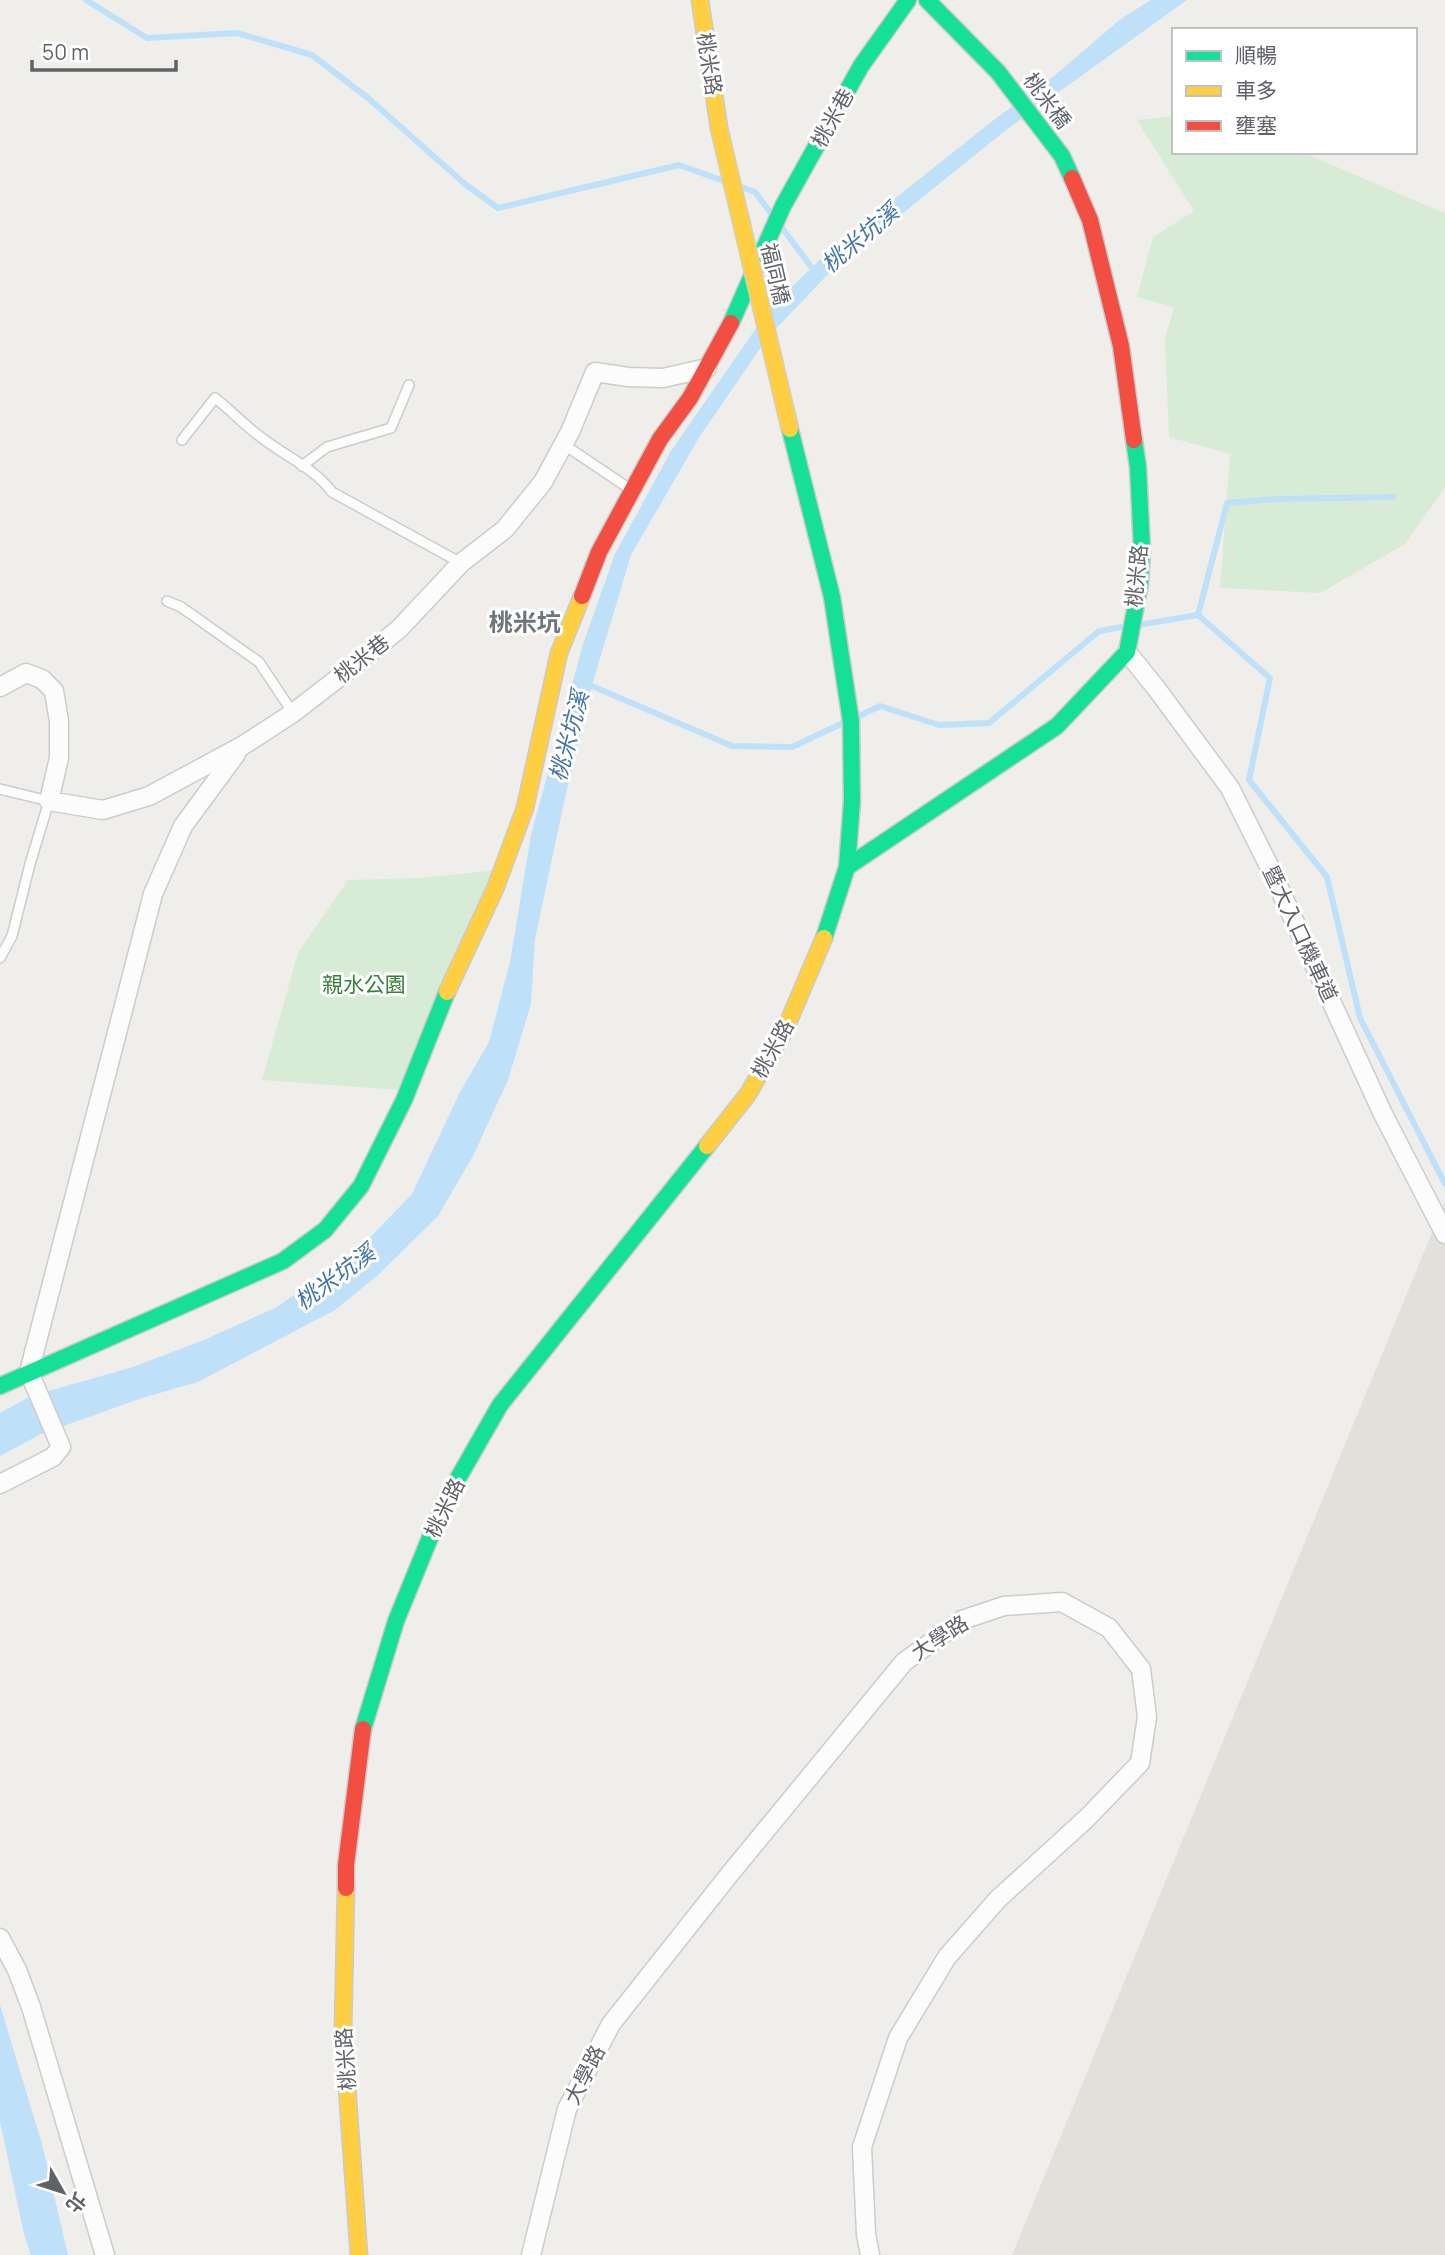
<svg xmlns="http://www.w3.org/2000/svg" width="1445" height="2255" font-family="Manrope,'Noto Sans TC',sans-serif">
	<rect width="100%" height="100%" fill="#efeeea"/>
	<path fill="#e2e0da" d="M 1445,1201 L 1445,2255 L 1012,2255 Z"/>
	<g fill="#d8ebd6">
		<path d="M 1174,116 L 1174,152 L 1302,152 L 1442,212 L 1445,212 L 1445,487 L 1405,544 L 1320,593 L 1220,588 L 1230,454 L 1169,437 L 1165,338 L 1174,307 L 1137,297 L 1153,237 L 1194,211 L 1137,120 Z"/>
		<path d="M 498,870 L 400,1090 L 262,1080 L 298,953 L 348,880 L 421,878 Z"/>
	</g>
	<g fill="#bfe0f9">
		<path d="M 1151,0 L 1187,0 L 1006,130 L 831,271 L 768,337 L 700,436 L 631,555 L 592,685 L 563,807 L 535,939 L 531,1004 L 508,1080 L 473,1156 L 438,1216 L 377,1276 L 335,1310 L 198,1382 L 142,1398 L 41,1434 L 0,1456 L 0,1413 L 31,1396 L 133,1367 L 204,1340 L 277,1307 L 357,1251 L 412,1194 L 460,1092 L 489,1042 L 510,962 L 531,835 L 583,644 L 615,554 L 671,451 L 770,308 L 829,251 L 995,119 L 1054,76 L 1122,18 Z"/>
		<path d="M 0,2005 L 42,2144 L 68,2255 L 31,2255 L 24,2234 L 0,2121 Z"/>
	</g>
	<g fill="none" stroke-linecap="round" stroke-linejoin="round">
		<g stroke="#bfe0f9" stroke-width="6">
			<path d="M 86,0 L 147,38 L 237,33 L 312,55 L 368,98 L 465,184 L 498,208 L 679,165 L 724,181"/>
			<path d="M 741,187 L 755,192 L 773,216"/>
			<path d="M 780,225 L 815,272"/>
			<path d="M 1198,615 L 1227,503 L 1276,499 L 1393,497"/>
			<path d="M 1138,625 L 1198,615 L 1270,678 L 1249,780 L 1327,877 L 1360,1018 L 1445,1184"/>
			<path d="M 585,683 L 732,746 L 792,747 L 843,723"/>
			<path d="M 859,716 L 880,706 L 939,725 L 989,723 L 1099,631 L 1128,626"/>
		</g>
		<g stroke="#cbcccc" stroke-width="12">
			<g id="lane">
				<path d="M 182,440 L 215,398 C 232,411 245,426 262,438 C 285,456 314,468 332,492 L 461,563"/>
				<path d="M 563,444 L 630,489"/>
				<path d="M 302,466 L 327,447 L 391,428 L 409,385"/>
				<path d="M 167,601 L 181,607 L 259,662 L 293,713"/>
				<path d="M 0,789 L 49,801 L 30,864 L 12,936 L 0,958"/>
			</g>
		</g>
		<g stroke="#cbcccc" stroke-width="21">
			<g id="street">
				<path d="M 1127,652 L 1156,688 L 1230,788 L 1268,864 L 1383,1114 L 1445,1234"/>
				<path d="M 0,687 L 26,673 L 42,679 L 54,691 L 59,721 L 59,758 L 49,801 L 103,810 L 149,796 L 242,746 L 293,713 L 337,679 L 399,629 L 461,563 L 505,529 L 543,482 L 570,432 L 595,372 L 628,377 L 663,378 L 707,368"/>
				<path d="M 0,1484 L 53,1457 L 61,1447 L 29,1372 L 153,894 L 183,826 L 236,754"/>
				<path d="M 0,1938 L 17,1970 L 31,2007 L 105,2255"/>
				<path d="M 531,2255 L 567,2109 L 611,2024 L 729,1875 L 904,1662 L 962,1620 L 1004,1606 L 1062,1602 L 1109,1628 L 1141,1669 L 1147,1717 L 1140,1763 L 1087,1818 L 998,1899 L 947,1957 L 898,2038 L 862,2147 L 866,2234 L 870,2255"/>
			</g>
		</g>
		<g stroke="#cacacb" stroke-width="19">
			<g id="fast">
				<path d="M 927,0 L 998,72 L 1062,156 L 1072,178"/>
				<path d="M 731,323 L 783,206 L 861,66 L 908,0"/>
				<path d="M 790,429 L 832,597 L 851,722 L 852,801 L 847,867 L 824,938"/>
				<path d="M 847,867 L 1057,726 L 1127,652 L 1140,584 L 1142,549 L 1138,467 L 1134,440"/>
				<path d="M 0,1386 L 283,1261 L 325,1230 L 361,1186 L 404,1100 L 447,992"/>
				<path d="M 363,1729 L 396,1621 L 445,1501 L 500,1405 L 707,1146"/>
			</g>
		</g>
		<g stroke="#cacacb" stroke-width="19">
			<g id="slow">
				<path d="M 700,0 L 719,128"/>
				<path d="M 447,992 L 495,889 L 525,808 L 559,653 L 582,596"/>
				<path d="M 707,1146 L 748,1094 L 784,1032 L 824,938"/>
				<path d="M 346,1888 L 343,2031 L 359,2255"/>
			</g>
		</g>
		<g stroke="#cacacb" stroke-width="19">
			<g id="jam">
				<path d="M 1072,178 L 1090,220 L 1121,346 L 1134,440"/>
				<path d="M 582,596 L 599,552 L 660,439 L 690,398 L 731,323"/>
				<path d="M 346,1888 L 346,1865 L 363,1729"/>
			</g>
		</g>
		<use href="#lane" stroke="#fdfcfc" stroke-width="9"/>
		<use href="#street" stroke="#fdfcfc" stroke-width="18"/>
		<use href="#fast" stroke="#16e098" stroke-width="16"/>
		<use href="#slow" stroke="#ffcf43" stroke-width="16"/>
		<use href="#jam" stroke="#f24e42" stroke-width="16"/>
		<g stroke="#d7ceb8" stroke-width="19" stroke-linecap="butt">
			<path id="slow-bridge" d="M 719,128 L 790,429"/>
		</g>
		<use href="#slow-bridge" stroke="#ffcf43" stroke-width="16"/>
	</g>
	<g text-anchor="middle" stroke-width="6" stroke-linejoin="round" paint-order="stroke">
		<g font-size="21" fill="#5f6368" stroke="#fff">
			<text transform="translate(709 64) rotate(81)" y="7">桃米路</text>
			<text transform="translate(1047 101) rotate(53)" y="7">桃米橋</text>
			<text transform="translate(833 118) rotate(-61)" y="7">桃米巷</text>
			<text transform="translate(775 274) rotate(77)" y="7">福同橋</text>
			<text transform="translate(1137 576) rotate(-84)" y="7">桃米路</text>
			<text transform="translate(362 659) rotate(-38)" y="7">桃米巷</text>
			<text transform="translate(1300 934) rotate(65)" y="7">暨大入口機車道</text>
			<text transform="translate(773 1049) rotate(-61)" y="7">桃米路</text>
			<text transform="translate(445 1508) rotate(-64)" y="7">桃米路</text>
			<text transform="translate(940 1638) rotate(-33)" y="7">大學路</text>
			<text transform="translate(346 2059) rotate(-94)" y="7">桃米路</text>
			<text transform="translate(585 2075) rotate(-63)" y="7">大學路</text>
		</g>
		<g font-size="21" fill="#348238" stroke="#fff">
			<text x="364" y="992">親水公園</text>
		</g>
		<g font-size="23" font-style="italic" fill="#4174aa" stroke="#fff">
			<text transform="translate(860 238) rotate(-40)" y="8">桃米坑溪</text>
			<text transform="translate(569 736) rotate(-75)" y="8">桃米坑溪</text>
			<text transform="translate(335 1277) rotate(-36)" y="8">桃米坑溪</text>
		</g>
		<g font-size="24" font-weight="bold" fill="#70757a" stroke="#fff">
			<text x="525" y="631">桃米坑</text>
		</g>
	</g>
	<rect x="1172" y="28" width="245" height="126" fill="#ffffff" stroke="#bfc1c3" stroke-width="2"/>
	<rect x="1186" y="51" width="35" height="10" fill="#16e098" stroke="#bfc1c3" stroke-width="2"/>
	<text x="1235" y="63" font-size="21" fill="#5f6368">順暢</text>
	<rect x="1186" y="86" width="35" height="10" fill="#ffcf43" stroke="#bfc1c3" stroke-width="2"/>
	<text x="1235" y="98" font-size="21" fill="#5f6368">車多</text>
	<rect x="1186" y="121" width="35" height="10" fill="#f24e42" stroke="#bfc1c3" stroke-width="2"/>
	<text x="1235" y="133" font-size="21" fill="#5f6368">壅塞</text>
	<g transform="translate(63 2192) rotate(129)" stroke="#ffffff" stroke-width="5" paint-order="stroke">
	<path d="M0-5L12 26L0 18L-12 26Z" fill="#5f6368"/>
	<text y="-10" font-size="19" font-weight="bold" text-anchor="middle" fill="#5f6368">北</text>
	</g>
	<path d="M32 60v10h144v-10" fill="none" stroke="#5f6368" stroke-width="3.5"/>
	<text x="42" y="60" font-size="21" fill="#5f6368" stroke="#ffffff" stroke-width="5" paint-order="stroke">50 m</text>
</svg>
